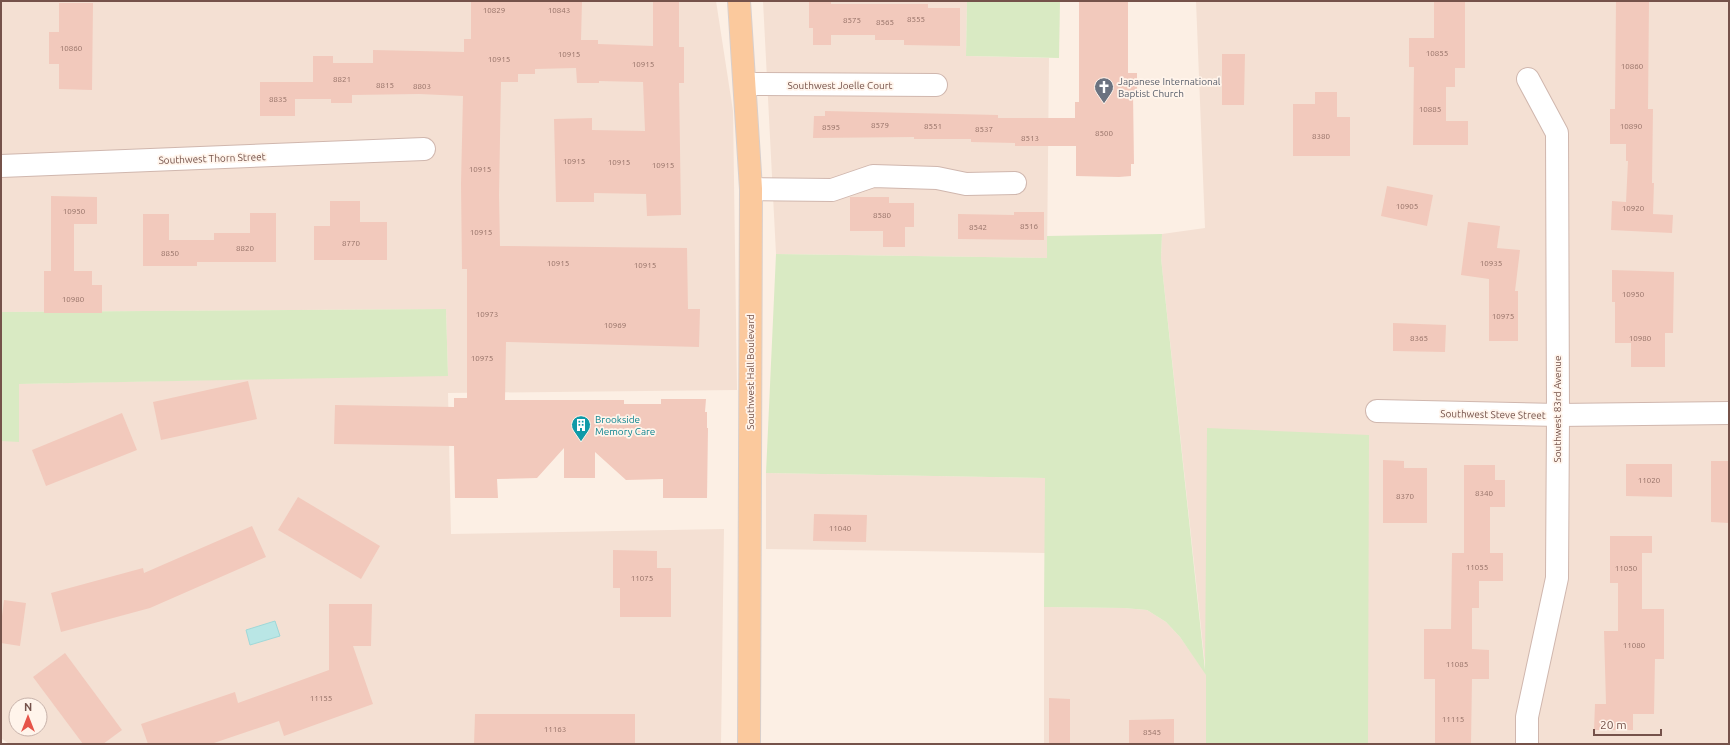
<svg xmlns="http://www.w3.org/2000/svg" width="1730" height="745" font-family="Ubuntu,sans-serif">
	<rect width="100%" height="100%" fill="#fcefe4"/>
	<g fill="#f4e0d3" fill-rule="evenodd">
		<path d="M 1,1 L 716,1 L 733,111 L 737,390 L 448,393 L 451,534 L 724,529 L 721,744 L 9,744 L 1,738 L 1,441 L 19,441 L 19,384 L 448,375 L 446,309 L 1,312 ZM 16,705 L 40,705 L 40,729 L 16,729 Z"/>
		<path d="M 763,1 L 967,1 L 966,56 L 1049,58 L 1047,258 L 776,254 Z"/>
		<path d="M 1196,1 L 1729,1 L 1729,744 L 1044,744 L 1044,607 L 1124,608 L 1147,610 L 1166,622 L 1180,637 L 1206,674 L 1161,258 L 1162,234 L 1205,228 Z"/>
		<path d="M 766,473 L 1045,478 L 1045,553 L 766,549 Z"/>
	</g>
	<g fill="#d9eac3">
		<path d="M 967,1 L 1060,1 L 1059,58 L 966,56 Z"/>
		<path d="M 1162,234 L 1161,258 L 1205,670 L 1207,428 L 1369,435 L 1368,744 L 1206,744 L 1206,675 L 1180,637 L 1166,622 L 1147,610 L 1124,608 L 1044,607 L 1045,478 L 766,473 L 776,254 L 1047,258 L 1047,236 Z"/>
		<path d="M 446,309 L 448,376 L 19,384 L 19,442 L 1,441 L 1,312 Z"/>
	</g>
	<path fill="#b9e6e5" stroke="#9fd8d8" d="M 275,621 L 280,636 L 250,645 L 246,630 Z"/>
	<g fill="#f2c9bc">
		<path d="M 471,1 L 582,1 L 581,40 L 598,40 L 598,44 L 653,46 L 653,1 L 679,1 L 679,47 L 684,47 L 684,83 L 679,83 L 681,215 L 647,216 L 646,194 L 594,193 L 594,202 L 556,202 L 554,119 L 592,118 L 592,130 L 645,131 L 643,82 L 599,81 L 599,83 L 577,83 L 576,68 L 535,69 L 535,74 L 518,74 L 518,82 L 501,82 L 499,195 L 500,246 L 687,248 L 688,309 L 700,309 L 699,347 L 506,342 L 505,400 L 624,400 L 624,404 L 661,404 L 661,399 L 706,399 L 705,412 L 707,412 L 707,428 L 708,428 L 707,498 L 663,498 L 663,479 L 626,480 L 595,452 L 595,478 L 564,478 L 564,448 L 537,478 L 497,479 L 498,498 L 455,498 L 454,446 L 334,444 L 335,405 L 454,407 L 454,398 L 467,398 L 467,269 L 462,269 L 461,184 L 463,96 L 419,94 L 352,95 L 352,103 L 331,103 L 331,99 L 295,99 L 295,116 L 260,116 L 260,82 L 313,82 L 313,56 L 333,56 L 333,63 L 373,63 L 373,50 L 464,52 L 464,39 L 471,39 Z"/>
		<path d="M 809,1 L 831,1 L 831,4 L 928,4 L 928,8 L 960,8 L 960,46 L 904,45 L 904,40 L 875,40 L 875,35 L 831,35 L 831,45 L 813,45 L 813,28 L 809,28 Z"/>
		<path d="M 1079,1 L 1128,1 L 1128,73 L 1137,73 L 1137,94 L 1133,94 L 1134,164 L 1131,164 L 1131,176 L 1119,177 L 1076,176 L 1076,146 L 1015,146 L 1015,143 L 971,142 L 971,139 L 914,139 L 914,137 L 813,138 L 814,116 L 825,116 L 825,111 L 998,115 L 998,118 L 1075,118 L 1075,102 L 1079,102 Z"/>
		<path d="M 1434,1 L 1465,1 L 1465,68 L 1455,68 L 1455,87 L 1446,87 L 1446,121 L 1468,121 L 1468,145 L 1413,145 L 1414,67 L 1409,67 L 1409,38 L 1434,38 Z"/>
		<path d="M 1616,1 L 1649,1 L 1648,109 L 1653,109 L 1652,183 L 1654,183 L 1653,214 L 1673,215 L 1672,233 L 1611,230 L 1612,201 L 1626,202 L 1628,161 L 1626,161 L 1626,144 L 1610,144 L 1610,109 L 1615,109 Z"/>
		<path d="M 59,3 L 93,3 L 92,90 L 59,89 L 59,64 L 49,64 L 49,32 L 59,32 Z"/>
		<path d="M 1222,54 L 1245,54 L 1244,105 L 1222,105 Z"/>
		<path d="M 1315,92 L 1337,92 L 1337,117 L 1350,117 L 1350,156 L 1293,156 L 1293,104 L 1315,104 Z"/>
		<path d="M 1387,186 L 1433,195 L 1427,226 L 1381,216 Z"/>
		<path d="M 51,196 L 97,197 L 97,224 L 74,224 L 74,271 L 92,271 L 92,285 L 102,285 L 102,313 L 44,313 L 44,271 L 51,271 Z"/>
		<path d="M 850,197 L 889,197 L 889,203 L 914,203 L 914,227 L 905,227 L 905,247 L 883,247 L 883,231 L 850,231 Z"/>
		<path d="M 330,201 L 360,201 L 360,222 L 387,222 L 387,260 L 314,260 L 314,226 L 330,226 Z"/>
		<path d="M 1014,212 L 1044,212 L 1044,240 L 958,239 L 958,214 L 1014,215 Z"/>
		<path d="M 250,213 L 276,213 L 276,262 L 197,262 L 197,266 L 143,266 L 143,214 L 169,214 L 169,240 L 214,240 L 214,233 L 250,233 Z"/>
		<path d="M 1468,222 L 1500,226 L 1497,248 L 1520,250 L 1515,291 L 1518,291 L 1518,341 L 1489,341 L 1489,279 L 1461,275 Z"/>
		<path d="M 1612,270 L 1674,272 L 1673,333 L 1665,333 L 1665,367 L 1631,367 L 1631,343 L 1615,343 L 1615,302 L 1612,302 Z"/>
		<path d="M 1393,323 L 1446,325 L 1445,352 L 1393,351 Z"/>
		<path d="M 248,381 L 257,419 L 161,440 L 153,402 Z"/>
		<path d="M 122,413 L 137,450 L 46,486 L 32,450 Z"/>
		<path d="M 1383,460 L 1404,461 L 1404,468 L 1427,468 L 1427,523 L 1383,523 Z"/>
		<path d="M 1711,461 L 1729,461 L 1729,523 L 1711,522 Z"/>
		<path d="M 1626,464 L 1672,464 L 1672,497 L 1626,496 Z"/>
		<path d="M 1464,465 L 1495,465 L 1495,480 L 1505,480 L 1505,507 L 1490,507 L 1490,553 L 1503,553 L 1503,581 L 1479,581 L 1479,608 L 1472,608 L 1472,649 L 1489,650 L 1489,679 L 1472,679 L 1471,744 L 1435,744 L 1435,679 L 1424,679 L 1424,629 L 1451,629 L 1452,553 L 1464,553 Z"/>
		<path d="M 298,497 L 380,546 L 361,579 L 278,530 Z"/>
		<path d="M 814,514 L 867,515 L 866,542 L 813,541 Z"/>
		<path d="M 252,526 L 266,557 L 150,608 L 61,632 L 51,593 L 143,568 L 144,573 Z"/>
		<path d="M 1610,536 L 1652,536 L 1652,553 L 1642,553 L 1642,609 L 1664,609 L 1664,659 L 1655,659 L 1654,714 L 1633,714 L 1633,730 L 1594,730 L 1595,704 L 1606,704 L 1604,631 L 1618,631 L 1618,583 L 1610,583 Z"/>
		<path d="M 613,550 L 657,551 L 657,568 L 671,568 L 671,617 L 620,617 L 620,588 L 613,588 Z"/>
		<path d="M 4,600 L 26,603 L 20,646 L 1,643 L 1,624 Z"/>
		<path d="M 329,604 L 372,604 L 371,646 L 353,646 L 373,704 L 284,736 L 279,721 L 211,744 L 148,744 L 141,724 L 235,692 L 238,703 L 329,670 Z"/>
		<path d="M 65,653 L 122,730 L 103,744 L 83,744 L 33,677 Z"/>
		<path d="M 1049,698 L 1070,699 L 1070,744 L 1049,744 Z"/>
		<path d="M 475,714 L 635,714 L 635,744 L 474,744 Z"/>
		<path d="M 1174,719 L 1174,744 L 1129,744 L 1129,720 Z"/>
	</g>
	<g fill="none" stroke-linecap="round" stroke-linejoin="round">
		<g stroke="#d0b7ae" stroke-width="24">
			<g id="minor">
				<path d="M 745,84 L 936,85"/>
				<path d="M 1,166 L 424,149"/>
				<path d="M 751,189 L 832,190 L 873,176 L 937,178 L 966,184 L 1015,183"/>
				<path d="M 1377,411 L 1558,415 L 1729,413"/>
				<path d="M 1527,744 L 1527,717 L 1557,578 L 1558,415 L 1557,133 L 1528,79"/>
			</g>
		</g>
		<g stroke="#d8cfcc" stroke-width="24">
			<path id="major" d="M 739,1 L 751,189 L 749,744"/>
		</g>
		<use href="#minor" stroke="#fff" stroke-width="22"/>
		<use href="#major" stroke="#fbc99d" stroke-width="22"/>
	</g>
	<defs>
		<g id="church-pin" transform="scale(1)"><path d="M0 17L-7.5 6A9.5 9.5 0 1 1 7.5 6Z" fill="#6b7280" stroke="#fff4eb"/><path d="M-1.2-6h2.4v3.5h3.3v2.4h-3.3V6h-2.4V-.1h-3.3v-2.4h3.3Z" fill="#fff"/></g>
		<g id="building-pin" transform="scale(1)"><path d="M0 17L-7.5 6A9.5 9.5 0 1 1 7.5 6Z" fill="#0f9aa8" stroke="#fff4eb"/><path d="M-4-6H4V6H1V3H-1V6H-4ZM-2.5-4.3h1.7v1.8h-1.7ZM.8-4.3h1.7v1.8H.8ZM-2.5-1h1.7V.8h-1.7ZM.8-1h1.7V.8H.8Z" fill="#fff"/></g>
	</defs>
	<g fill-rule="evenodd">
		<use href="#church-pin" x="1104" y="87"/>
		<use href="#building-pin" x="581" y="425"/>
	</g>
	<g text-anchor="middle" stroke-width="3.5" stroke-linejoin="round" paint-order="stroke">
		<g font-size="8" fill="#947066">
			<text x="494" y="13">10829</text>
			<text x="559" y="13">10843</text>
			<text x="916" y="22">8555</text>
			<text x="852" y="23">8575</text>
			<text x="885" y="25">8565</text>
			<text x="71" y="51">10860</text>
			<text x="1437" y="56">10855</text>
			<text x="569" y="57">10915</text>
			<text x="499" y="62">10915</text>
			<text x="643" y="67">10915</text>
			<text x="1632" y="69">10860</text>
			<text x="342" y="82">8821</text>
			<text x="385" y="88">8815</text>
			<text x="422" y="89">8803</text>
			<text x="278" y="102">8835</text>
			<text x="1430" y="112">10885</text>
			<text x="880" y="128">8579</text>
			<text x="933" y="129">8551</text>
			<text x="1631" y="129">10890</text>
			<text x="831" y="130">8595</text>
			<text x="984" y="132">8537</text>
			<text x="1104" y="136">8500</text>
			<text x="1321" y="139">8380</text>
			<text x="1030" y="141">8513</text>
			<text x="574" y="164">10915</text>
			<text x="619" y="165">10915</text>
			<text x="663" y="168">10915</text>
			<text x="480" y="172">10915</text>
			<text x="1407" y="209">10905</text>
			<text x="1633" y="211">10920</text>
			<text x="74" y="214">10950</text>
			<text x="882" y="218">8580</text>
			<text x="1029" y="229">8516</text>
			<text x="978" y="230">8542</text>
			<text x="481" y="235">10915</text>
			<text x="351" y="246">8770</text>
			<text x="245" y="251">8820</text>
			<text x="170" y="256">8850</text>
			<text x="558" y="266">10915</text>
			<text x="1491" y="266">10935</text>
			<text x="645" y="268">10915</text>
			<text x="1633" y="297">10950</text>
			<text x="73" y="302">10980</text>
			<text x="487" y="317">10973</text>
			<text x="1503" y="319">10975</text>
			<text x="615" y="328">10969</text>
			<text x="1419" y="341">8365</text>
			<text x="1640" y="341">10980</text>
			<text x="482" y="361">10975</text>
			<text x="1649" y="483">11020</text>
			<text x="1484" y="496">8340</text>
			<text x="1405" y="499">8370</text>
			<text x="840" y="531">11040</text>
			<text x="1477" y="570">11055</text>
			<text x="1626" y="571">11050</text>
			<text x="642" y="581">11075</text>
			<text x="1634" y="648">11080</text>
			<text x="1457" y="667">11085</text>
			<text x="321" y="701">11155</text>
			<text x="1453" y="722">11115</text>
			<text x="555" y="732">11163</text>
			<text x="1152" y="735">8545</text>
		</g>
		<g font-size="10" fill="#5b616d" stroke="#fff4eb" text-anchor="start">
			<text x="1118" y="85">Japanese International<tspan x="1118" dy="12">Baptist Church</tspan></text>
		</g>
		<g font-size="10" fill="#75524a" stroke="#fff4eb">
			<text x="840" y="89">Southwest Joelle Court</text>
			<text transform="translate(212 158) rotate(-2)" y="4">Southwest Thorn Street</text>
			<text transform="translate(750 372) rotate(-90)" y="4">Southwest Hall Boulevard</text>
			<text transform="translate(1557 409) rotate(-90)" y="4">Southwest 83rd Avenue</text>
			<text transform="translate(1493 414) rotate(1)" y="4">Southwest Steve Street</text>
		</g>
		<g font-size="10" fill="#0d838f" stroke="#fff4eb" text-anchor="start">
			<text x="595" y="423">Brookside<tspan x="595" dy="12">Memory Care</tspan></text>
		</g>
	</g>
	<rect width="1730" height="745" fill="none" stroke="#75524a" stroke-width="4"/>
	<g transform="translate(28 717)"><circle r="19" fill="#fff4eb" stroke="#c8b3ab"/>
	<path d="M0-3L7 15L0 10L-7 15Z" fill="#e65449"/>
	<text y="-6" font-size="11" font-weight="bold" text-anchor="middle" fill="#75524a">N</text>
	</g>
	<path d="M1594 729v6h67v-6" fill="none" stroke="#75524a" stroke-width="2"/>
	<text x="1600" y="729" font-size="12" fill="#75524a" stroke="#fff4eb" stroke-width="3" paint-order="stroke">20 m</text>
</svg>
